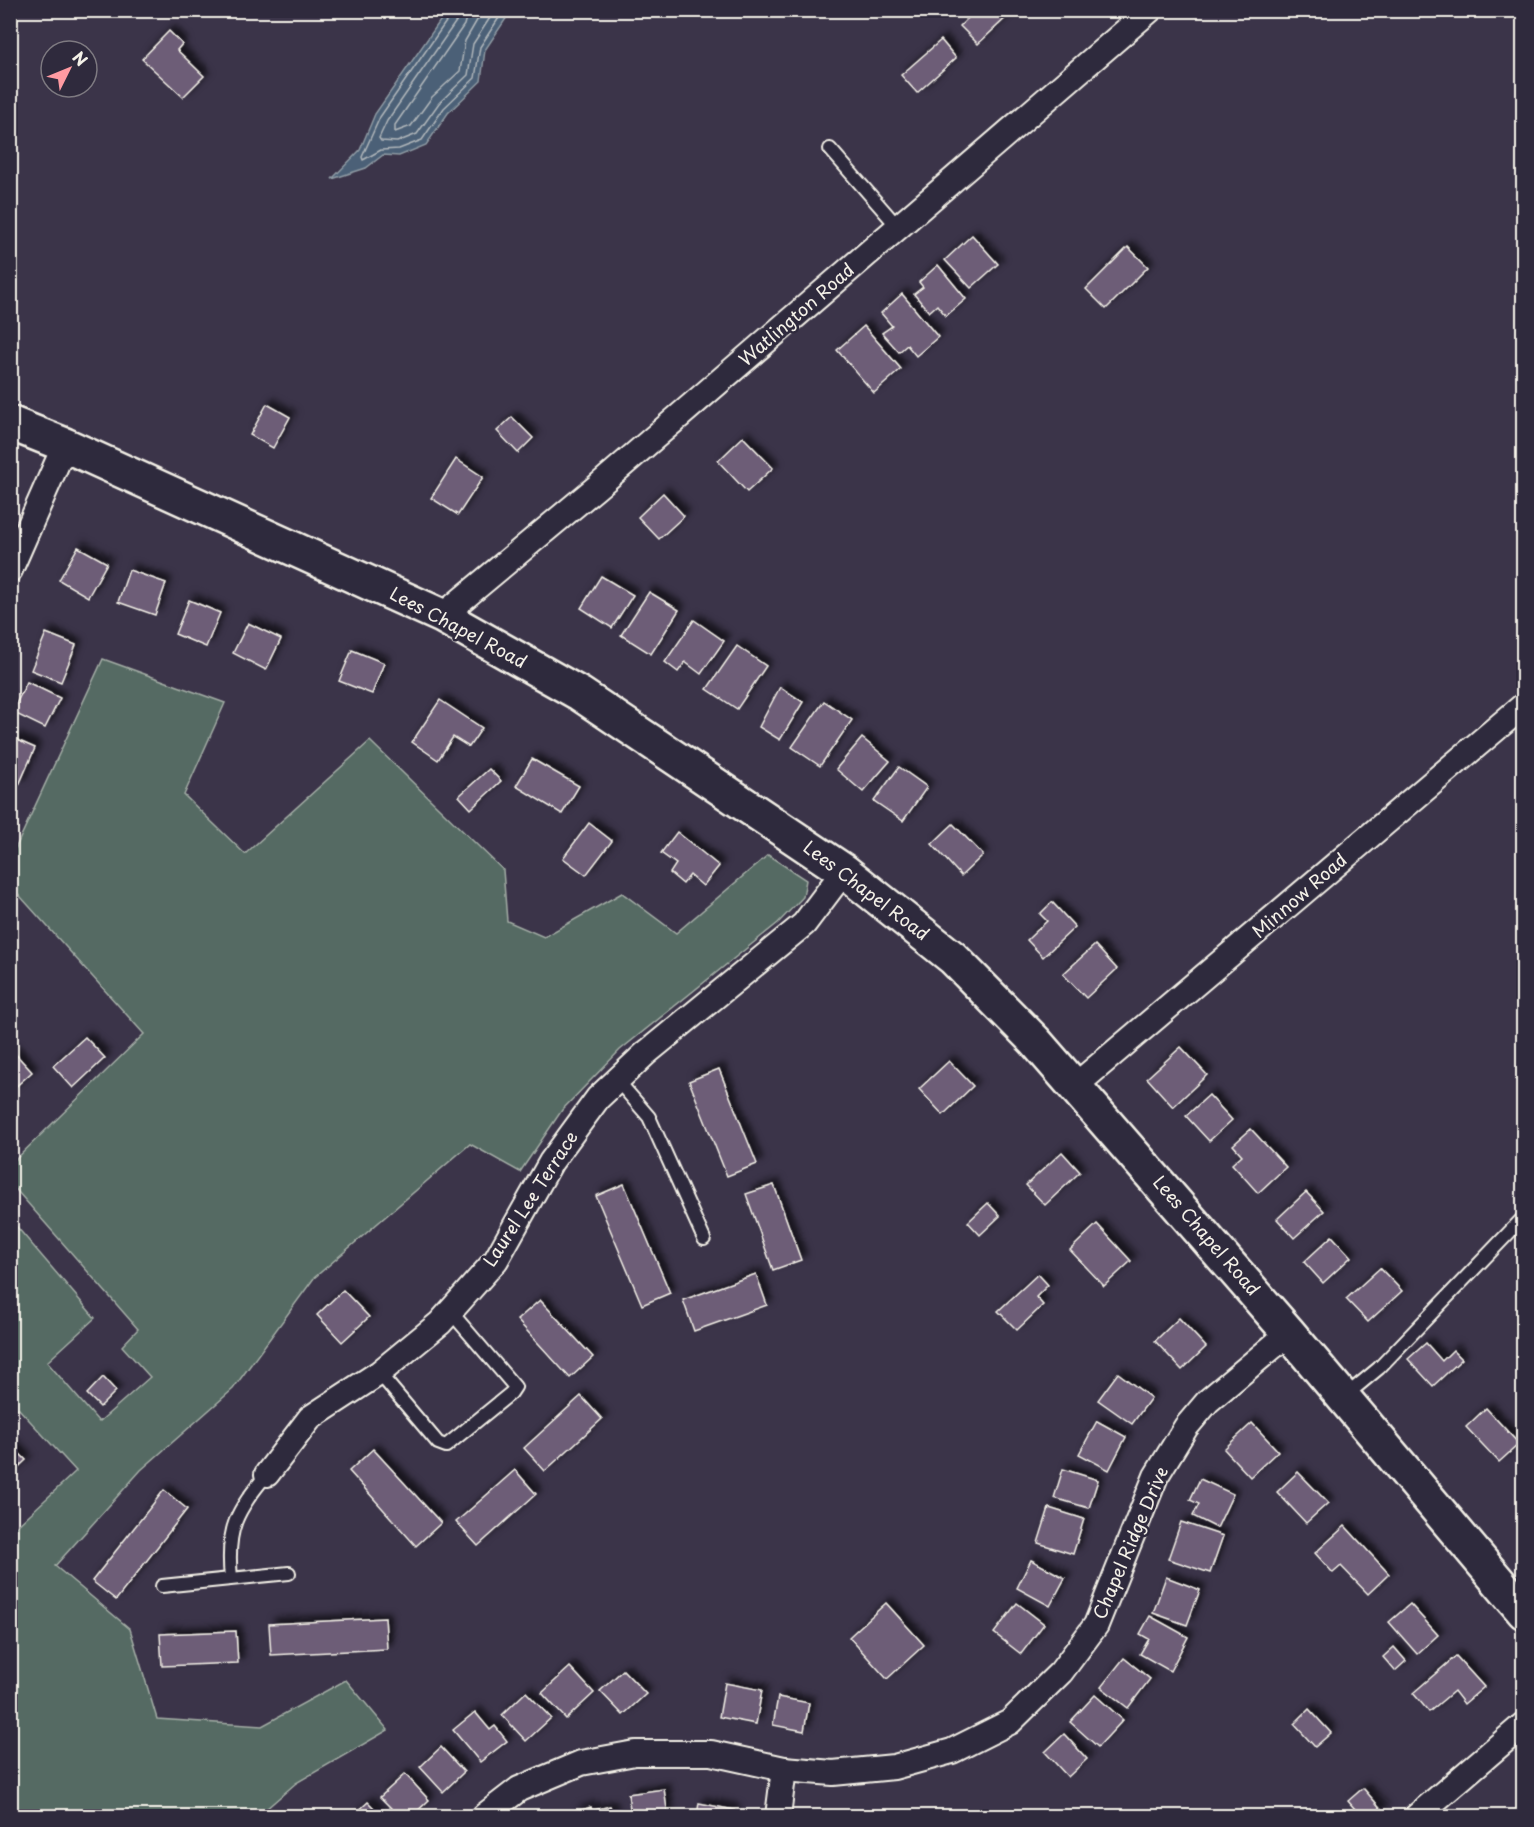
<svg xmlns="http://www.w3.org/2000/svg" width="1534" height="1827" font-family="'Playpen Sans',sans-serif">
	<defs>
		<filter id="shadow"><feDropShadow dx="5.5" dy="-5.5" stdDeviation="3" flood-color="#0009"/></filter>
	</defs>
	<rect width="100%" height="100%" fill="#3b3449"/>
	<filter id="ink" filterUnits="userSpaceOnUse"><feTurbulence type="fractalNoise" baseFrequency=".0167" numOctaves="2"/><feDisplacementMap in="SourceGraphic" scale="12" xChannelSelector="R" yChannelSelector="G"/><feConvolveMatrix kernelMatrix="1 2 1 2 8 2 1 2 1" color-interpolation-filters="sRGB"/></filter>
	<g filter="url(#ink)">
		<path fill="#556a64" stroke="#a4aea6" stroke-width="1.5" d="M 103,659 L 225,703 L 184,795 L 245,854 L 370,741 L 503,870 L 507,921 L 544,937 L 622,893 L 676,933 L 768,855 L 806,880 L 803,897 L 778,923 L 620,1050 L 562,1110 L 520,1172 L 470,1144 L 314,1278 L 233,1389 L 141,1470 L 55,1566 L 130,1629 L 157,1719 L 262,1726 L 346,1680 L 388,1730 L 296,1783 L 258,1816 L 11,1816 L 11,1523 L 15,1528 L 76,1471 L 18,1408 L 11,1414 L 11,1220 L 95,1318 L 47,1362 L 99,1422 L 150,1377 L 122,1346 L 138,1329 L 11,1184 L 11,1164 L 144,1034 L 11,886 L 11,858 Z"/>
		<path fill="#4c6177" stroke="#8f9ba4" stroke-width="1.5" d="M 447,11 L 511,11 L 485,50 L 481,81 L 448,113 L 426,145 L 399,156 L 383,155 L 366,168 L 332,179 L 360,150 L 375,114 Z"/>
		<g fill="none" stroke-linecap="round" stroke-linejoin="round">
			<g stroke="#b1b7bb" stroke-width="1.5">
				<path d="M 452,10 L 450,16 L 380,117 L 362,157 L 363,160 L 381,150 L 399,149 L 422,140 L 444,108 L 475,78 L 480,47 L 504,10"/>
				<path d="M 459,10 L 457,20 L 387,121 L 379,138 L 381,141 L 397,142 L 417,134 L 439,103 L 468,75 L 473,44 L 495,10"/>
				<path d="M 468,10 L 464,25 L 395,125 L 395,132 L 411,126 L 432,97 L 460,71 L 465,41 L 483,10"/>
			</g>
		</g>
		<g fill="#6d5d77" stroke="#f4f1e8" stroke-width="1.5" filter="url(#shadow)">
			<path d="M 976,10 L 1011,10 L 1012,12 L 978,44 L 960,26 Z"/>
			<path d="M 169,31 L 182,44 L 177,50 L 204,76 L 183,97 L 142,59 Z"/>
			<path d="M 941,40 L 956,58 L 917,93 L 901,75 Z"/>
			<path d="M 972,235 L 998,264 L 971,288 L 945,260 Z"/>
			<path d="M 1128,247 L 1148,267 L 1106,309 L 1086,289 Z"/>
			<path d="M 938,265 L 966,299 L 946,316 L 937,305 L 929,312 L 914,294 L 923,287 L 919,282 Z"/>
			<path d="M 902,294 L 938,337 L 916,356 L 907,345 L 899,352 L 882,333 L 892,326 L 881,313 Z"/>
			<path d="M 864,326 L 901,369 L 874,393 L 837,350 Z"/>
			<path d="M 267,404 L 290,417 L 273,448 L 250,435 Z"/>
			<path d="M 512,417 L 533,438 L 518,453 L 497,431 Z"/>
			<path d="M 743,437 L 773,468 L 747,492 L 718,461 Z"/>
			<path d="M 456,459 L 483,477 L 458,515 L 431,498 Z"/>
			<path d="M 663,493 L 684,516 L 659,539 L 638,517 Z"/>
			<path d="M 78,547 L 107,563 L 88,597 L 59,580 Z"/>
			<path d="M 129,570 L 166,583 L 155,615 L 118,602 Z"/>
			<path d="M 601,576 L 633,595 L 612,628 L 581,608 Z"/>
			<path d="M 649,592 L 679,610 L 651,654 L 621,635 Z"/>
			<path d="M 189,600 L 220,613 L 206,647 L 175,634 Z"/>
			<path d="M 694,620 L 724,641 L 701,674 L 685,662 L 678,672 L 665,662 Z"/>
			<path d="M 248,623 L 281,639 L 266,670 L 233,653 Z"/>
			<path d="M 46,633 L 76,645 L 61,682 L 31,670 Z"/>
			<path d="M 737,646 L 766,666 L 737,709 L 707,689 Z"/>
			<path d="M 352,650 L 384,663 L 372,694 L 339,681 Z"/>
			<path d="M 27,682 L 60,698 L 45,728 L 12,712 Z"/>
			<path d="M 780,687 L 803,702 L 780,740 L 759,727 Z"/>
			<path d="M 440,700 L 482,728 L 469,747 L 453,737 L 438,760 L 412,742 Z"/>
			<path d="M 824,701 L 852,720 L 820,766 L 792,747 Z"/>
			<path d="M 10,737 L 35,748 L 19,785 L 10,781 Z"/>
			<path d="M 862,738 L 890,761 L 863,792 L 836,769 Z"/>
			<path d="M 532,759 L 579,786 L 562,814 L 516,786 Z"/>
			<path d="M 899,767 L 927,787 L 903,821 L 874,801 Z"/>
			<path d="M 489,769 L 501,781 L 471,809 L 459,796 Z"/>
			<path d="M 589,823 L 612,841 L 586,875 L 563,858 Z"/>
			<path d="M 953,824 L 983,855 L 961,876 L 932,844 Z"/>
			<path d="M 677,832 L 719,866 L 703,886 L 690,875 L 683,884 L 670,873 L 676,864 L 661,853 Z"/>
			<path d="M 1052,902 L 1075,927 L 1043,957 L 1027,940 L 1047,921 L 1040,914 Z"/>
			<path d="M 1095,945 L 1117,969 L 1086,998 L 1063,974 Z"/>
			<path d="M 85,1037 L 105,1058 L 73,1088 L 53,1066 Z"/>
			<path d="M 1181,1047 L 1207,1075 L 1173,1107 L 1147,1078 Z"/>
			<path d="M 11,1049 L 32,1072 L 11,1091 L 10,1090 Z"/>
			<path d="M 949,1061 L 973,1086 L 943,1115 L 919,1089 Z"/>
			<path d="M 719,1069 L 757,1164 L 727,1176 L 689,1081 Z"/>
			<path d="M 1209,1095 L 1232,1120 L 1209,1141 L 1186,1116 Z"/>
			<path d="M 1251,1129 L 1286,1167 L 1258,1193 L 1232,1164 L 1242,1155 L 1233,1145 Z"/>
			<path d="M 1062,1152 L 1080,1172 L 1045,1205 L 1026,1185 Z"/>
			<path d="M 624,1184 L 670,1293 L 642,1305 L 596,1196 Z"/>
			<path d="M 774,1185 L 801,1260 L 773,1270 L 746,1194 Z"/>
			<path d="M 1306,1192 L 1324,1211 L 1294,1238 L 1277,1219 Z"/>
			<path d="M 988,1203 L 1000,1216 L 980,1235 L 968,1222 Z"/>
			<path d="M 1097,1224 L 1131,1261 L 1104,1286 L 1070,1250 Z"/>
			<path d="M 1332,1236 L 1351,1257 L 1323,1283 L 1304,1262 Z"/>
			<path d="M 1380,1268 L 1402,1291 L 1368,1322 L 1346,1299 Z"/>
			<path d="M 756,1274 L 767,1305 L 694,1331 L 683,1300 Z"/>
			<path d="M 1038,1274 L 1048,1285 L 1036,1297 L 1043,1305 L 1017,1330 L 998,1311 Z"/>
			<path d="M 343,1290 L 369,1317 L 342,1342 L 317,1315 Z"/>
			<path d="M 540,1300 L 593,1357 L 570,1378 L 517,1320 Z"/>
			<path d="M 1179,1318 L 1206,1347 L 1182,1370 L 1155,1341 Z"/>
			<path d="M 1426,1343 L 1442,1361 L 1453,1350 L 1462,1359 L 1433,1386 L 1408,1359 Z"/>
			<path d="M 1118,1373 L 1151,1398 L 1132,1424 L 1098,1400 Z"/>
			<path d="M 103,1377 L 116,1391 L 100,1407 L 87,1394 Z"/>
			<path d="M 581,1396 L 602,1419 L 545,1471 L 524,1448 Z"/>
			<path d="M 1486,1408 L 1519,1444 L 1499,1462 L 1466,1427 Z"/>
			<path d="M 1097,1421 L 1126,1437 L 1109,1470 L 1079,1454 Z"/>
			<path d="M 1252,1423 L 1278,1451 L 1250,1477 L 1224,1449 Z"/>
			<path d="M 10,1444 L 26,1460 L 10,1475 Z"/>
			<path d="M 373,1449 L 441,1523 L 416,1546 L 349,1471 Z"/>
			<path d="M 1063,1469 L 1098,1480 L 1089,1508 L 1054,1498 Z"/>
			<path d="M 515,1470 L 536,1494 L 478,1546 L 456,1522 Z"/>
			<path d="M 1298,1472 L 1328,1503 L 1306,1523 L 1277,1492 Z"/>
			<path d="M 1200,1479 L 1233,1494 L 1217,1528 L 1193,1516 L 1199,1504 L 1190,1500 Z"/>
			<path d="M 164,1490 L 187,1509 L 116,1600 L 92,1581 Z"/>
			<path d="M 1049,1508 L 1084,1519 L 1073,1554 L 1038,1543 Z"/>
			<path d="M 1181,1522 L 1223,1536 L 1210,1573 L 1168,1559 Z"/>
			<path d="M 1345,1526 L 1389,1574 L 1368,1594 L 1341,1566 L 1333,1573 L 1315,1553 Z"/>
			<path d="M 1031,1560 L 1065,1578 L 1050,1606 L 1017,1588 Z"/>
			<path d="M 1166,1577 L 1200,1590 L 1187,1625 L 1153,1613 Z"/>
			<path d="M 886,1603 L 924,1645 L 887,1679 L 849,1637 Z"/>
			<path d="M 1017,1603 L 1044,1624 L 1021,1654 L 994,1633 Z"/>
			<path d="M 1410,1604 L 1438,1635 L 1417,1654 L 1389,1622 Z"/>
			<path d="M 1150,1616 L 1188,1637 L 1170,1671 L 1140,1654 L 1149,1639 L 1140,1634 Z"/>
			<path d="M 385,1618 L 387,1649 L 271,1655 L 269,1624 Z"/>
			<path d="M 236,1631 L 238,1663 L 162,1666 L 160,1634 Z"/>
			<path d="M 1394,1647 L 1406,1661 L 1395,1671 L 1383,1657 Z"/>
			<path d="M 1456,1656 L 1484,1687 L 1464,1704 L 1454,1691 L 1429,1712 L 1413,1693 Z"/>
			<path d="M 1124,1658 L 1150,1679 L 1128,1708 L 1101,1687 Z"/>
			<path d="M 570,1667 L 594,1693 L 566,1719 L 542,1693 Z"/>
			<path d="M 623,1670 L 646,1694 L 623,1715 L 600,1691 Z"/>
			<path d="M 725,1683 L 762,1690 L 756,1724 L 719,1717 Z"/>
			<path d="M 526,1692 L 551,1718 L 526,1741 L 502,1715 Z"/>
			<path d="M 1095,1695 L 1123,1720 L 1098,1747 L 1070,1722 Z"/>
			<path d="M 778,1697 L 809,1703 L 804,1731 L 773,1725 Z"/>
			<path d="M 1309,1709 L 1331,1733 L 1315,1747 L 1294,1724 Z"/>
			<path d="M 475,1712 L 490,1730 L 495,1726 L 507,1741 L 480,1762 L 453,1730 Z"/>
			<path d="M 1064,1734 L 1087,1759 L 1068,1777 L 1045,1752 Z"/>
			<path d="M 441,1747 L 464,1772 L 443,1792 L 420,1767 Z"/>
			<path d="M 405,1774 L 429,1800 L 412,1816 L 399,1816 L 380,1797 Z"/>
			<path d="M 1363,1788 L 1383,1811 L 1377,1816 L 1361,1816 L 1348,1801 Z"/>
			<path d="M 664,1789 L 668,1816 L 631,1816 L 628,1794 Z"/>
			<path d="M 368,1802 L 382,1816 L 353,1816 Z"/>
			<path d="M 699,1803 L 734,1810 L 733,1816 L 697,1816 Z"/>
			<path d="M 610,1806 L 614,1816 L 574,1816 L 573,1813 L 591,1807 L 592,1811 Z"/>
		</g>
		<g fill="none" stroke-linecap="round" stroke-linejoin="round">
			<g stroke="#f4f1e8" stroke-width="16">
				<g id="service">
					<path d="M 830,149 L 898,227"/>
					<path d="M 617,1080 L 649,1117 L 704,1239"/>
					<path d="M 379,1373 L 438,1443 L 446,1446 L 511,1393 L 515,1387 L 451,1312"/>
					<path d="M 1344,1397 L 1379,1368 L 1524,1217"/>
					<path d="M 231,1578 C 226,1528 236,1512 267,1474"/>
					<path d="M 162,1586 L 289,1573"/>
				</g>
			</g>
			<g stroke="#f4f1e8" stroke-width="28">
				<g id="minor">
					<path d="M 10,570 L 65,445"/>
					<path d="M 442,616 L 597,487 L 1150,10"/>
					<path d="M 1075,1086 L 1524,705"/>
					<path d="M 267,1474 L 310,1418 L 379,1373 L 440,1323 L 496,1260 L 551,1162 L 598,1098 L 645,1054 L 804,924 L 844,871"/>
					<path d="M 484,1816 L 519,1789 L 581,1763 L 635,1753 L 711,1753 L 784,1769 L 833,1773 L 894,1767 L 952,1751 L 1010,1722 L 1061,1672 L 1096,1625 L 1156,1476 L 1186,1427 L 1208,1401 L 1289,1333"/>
					<path d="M 778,1816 L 784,1769"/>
					<path d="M 1417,1816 L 1524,1724"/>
				</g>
			</g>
			<g stroke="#f4f1e8" stroke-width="38">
				<path id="secondary" d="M 10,423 L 65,445 L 442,616 L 580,694 L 844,871 L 953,958 L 1035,1041 L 1289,1333 L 1524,1612"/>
			</g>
			<use href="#service" stroke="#2f2a3d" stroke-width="12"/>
			<use href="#minor" stroke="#2f2a3d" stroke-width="24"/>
			<use href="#secondary" stroke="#2f2a3d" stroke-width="33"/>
		</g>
	</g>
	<g text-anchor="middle" stroke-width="5" stroke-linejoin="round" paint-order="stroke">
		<g font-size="18" fill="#f4f1e8" stroke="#2f2a3d">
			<text transform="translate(797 315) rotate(-41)" y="6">Watlington Road</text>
			<text transform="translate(458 628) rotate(28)" y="6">Lees Chapel Road</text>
			<text transform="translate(866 891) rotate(37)" y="6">Lees Chapel Road</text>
			<text transform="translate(1300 896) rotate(-41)" y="6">Minnow Road</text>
			<text transform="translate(531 1199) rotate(-57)" y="6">Laurel Lee Terrace</text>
			<text transform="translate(1206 1236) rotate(49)" y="6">Lees Chapel Road</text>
			<text transform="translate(1131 1543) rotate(-67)" y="6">Chapel Ridge Drive</text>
		</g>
	</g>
	<rect width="1534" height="1827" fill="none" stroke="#2f2a3d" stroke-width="36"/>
	<rect x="18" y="18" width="1498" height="1791" fill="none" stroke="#f4f1e8" stroke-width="2" filter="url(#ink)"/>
	<g transform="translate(69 69) rotate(47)"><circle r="28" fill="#2f2a3d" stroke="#7e7a81" stroke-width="1.5"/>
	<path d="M0-4.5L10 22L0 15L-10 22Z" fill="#ff9aa2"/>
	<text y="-9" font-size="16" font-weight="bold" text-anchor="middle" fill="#f4f1e8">N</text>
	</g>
</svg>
